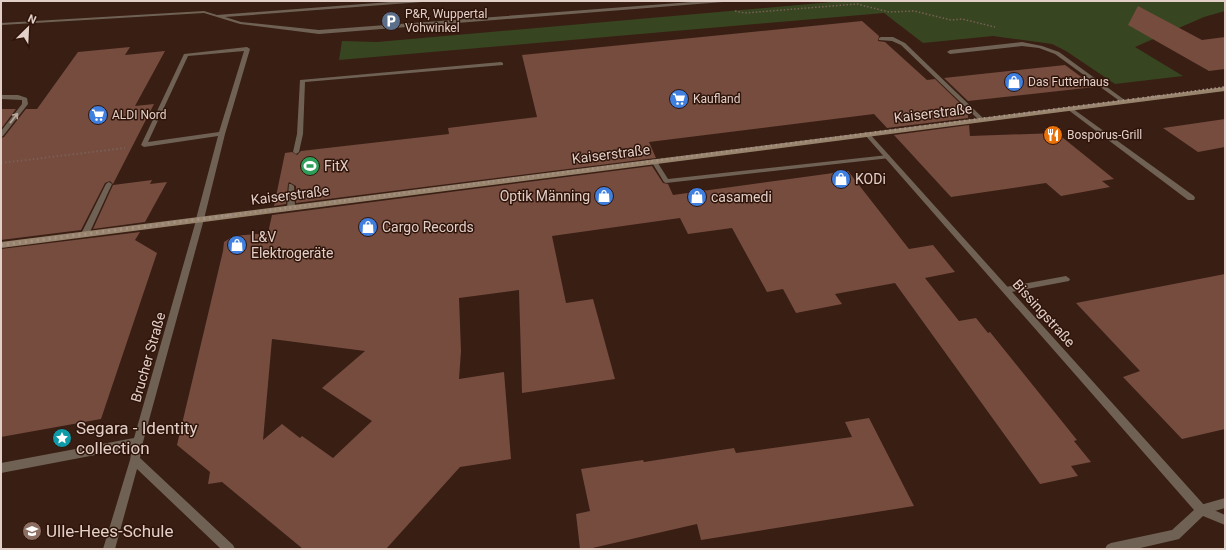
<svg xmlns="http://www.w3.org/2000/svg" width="1226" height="550" font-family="Roboto,sans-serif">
	<rect width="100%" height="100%" fill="#391e14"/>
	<path fill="#384521" d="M 843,1 L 1225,1 L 1225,11 L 1204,17 L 1135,47 L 1183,76 L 1115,84 L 1066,51 L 1052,44 L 993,36 L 923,43 L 884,13 L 339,60 L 342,41 L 377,42 Z"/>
	<g fill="#754c3e" fill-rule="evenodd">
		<path d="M 1138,6 L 1202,40 L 1225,37 L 1225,69 L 1209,71 L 1128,25 Z"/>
		<path d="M 862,21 L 879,36 L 878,41 L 885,42 L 927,80 L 935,79 L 968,111 L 968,118 L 887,128 L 874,114 L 649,142 L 656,158 L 296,203 L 296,186 L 289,182 L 288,184 L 286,204 L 274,206 L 285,153 L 292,152 L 297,155 L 301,151 L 449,134 L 448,128 L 537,117 L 522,55 Z"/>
		<path d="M 130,47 L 125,55 L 165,51 L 135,106 L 154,104 L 113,184 L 110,181 L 105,183 L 81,230 L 1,240 L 1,138 L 4,137 L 26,109 L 37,109 L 78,52 Z"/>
		<path d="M 1065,65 L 1095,87 L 968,101 L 944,78 Z"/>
		<path d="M 1,109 L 16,109 L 1,129 Z"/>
		<path d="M 1225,119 L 1225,147 L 1198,152 L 1163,128 Z"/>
		<path d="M 969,125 L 970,136 L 1057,133 L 1114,179 L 1102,181 L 1110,187 L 1061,196 L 1046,183 L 951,197 L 894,135 Z"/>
		<path d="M 652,166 L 663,183 L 668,184 L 673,195 L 848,171 L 909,249 L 933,245 L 955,272 L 925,278 L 959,321 L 976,318 L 988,333 L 990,332 L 1077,440 L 1074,441 L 1091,462 L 1071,466 L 1078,476 L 1040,484 L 895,283 L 835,294 L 842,304 L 796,313 L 783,289 L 767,292 L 732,228 L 688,234 L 680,218 L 552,236 L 566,303 L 593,299 L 615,379 L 522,393 L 519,290 L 459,298 L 461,351 L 459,379 L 504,372 L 511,459 L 460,467 L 386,549 L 303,549 L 222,482 L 208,484 L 210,472 L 177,445 L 223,251 L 224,242 L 234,236 L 268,233 L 272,215 ZM 272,339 L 365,351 L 322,388 L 372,421 L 333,458 L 302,436 L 300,438 L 282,424 L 263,440 Z"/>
		<path d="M 152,180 L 150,184 L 167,182 L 145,222 L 93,229 L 113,185 Z"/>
		<path d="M 140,232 L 135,240 L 157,253 L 101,419 L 1,437 L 1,249 Z"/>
		<path d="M 1225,274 L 1225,429 L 1182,439 L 1123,377 L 1140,371 L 1076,303 Z"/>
		<path d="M 869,418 L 914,506 L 701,540 L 697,524 L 588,549 L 580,549 L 576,514 L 590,511 L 581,469 L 643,460 L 644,462 L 734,448 L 736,453 L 852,437 L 845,422 Z"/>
	</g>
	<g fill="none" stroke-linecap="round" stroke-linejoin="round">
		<path stroke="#786057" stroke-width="1.5" stroke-dasharray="1.5 2" stroke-linecap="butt" d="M 735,11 L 745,13 L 857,4 L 889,12 L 914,11 L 951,20 L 962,19 L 995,27"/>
		<path stroke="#786057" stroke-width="2" stroke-dasharray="1.5 2.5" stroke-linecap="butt" d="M 1,163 L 125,148"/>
		<g fill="#6f6254" fill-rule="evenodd">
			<path d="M 403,1 L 424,1 L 422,2 L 225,17 L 241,22 L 319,30 L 705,1 L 725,1 L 723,2 L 319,34 L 240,24 L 204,13 L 1,25 L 1,23 L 204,11 L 217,15 Z"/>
			<path d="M 881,37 L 893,37 L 905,43 L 984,119 L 984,121 L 980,121 L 901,45 L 892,41 L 879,40 L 879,38 Z"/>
			<path d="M 1022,42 L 1042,46 L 1059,52 L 1126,101 L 1123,103 L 1121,102 L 1055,54 L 1039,48 L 1022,46 L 950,54 L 947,52 L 950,50 Z"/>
			<path d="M 247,47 L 250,49 L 225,134 L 204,219 L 203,221 L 197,221 L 196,219 L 218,136 L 144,147 L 141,145 L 184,54 ZM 244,51 L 219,132 L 148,142 L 188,56 Z"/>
			<path d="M 501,62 L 503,63 L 503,65 L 305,82 L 303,134 L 299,152 L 296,154 L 293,152 L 297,134 L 300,80 Z"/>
			<path d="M 1069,106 L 1194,196 L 1195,198 L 1194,200 L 1188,200 L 1067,109 L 1066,108 Z"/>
			<path d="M 888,155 L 890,156 L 890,158 L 666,183 L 664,182 L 651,161 L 654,159 L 656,160 L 668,179 Z"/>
			<path d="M 109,182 L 112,184 L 89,234 L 88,236 L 82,236 L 81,234 L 106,184 Z"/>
			<path d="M 289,184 L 291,184 L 294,186 L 295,208 L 291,210 L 287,208 Z"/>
			<path d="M 1066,276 L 1070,279 L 1069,281 L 1006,293 L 1002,290 L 1006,287 Z"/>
			<path d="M 1225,498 L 1225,508 L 1201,515 L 1197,514 L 1196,510 L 1197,506 Z"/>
		</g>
		<g fill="#6f6254" fill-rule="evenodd">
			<path d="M 1,95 L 18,95 L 27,98 L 28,104 L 3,136 L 1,137 L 1,131 L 22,104 L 22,100 L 1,99 Z"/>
			<path d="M 867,132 L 869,133 L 1205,506 L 1225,515 L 1225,525 L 1203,516 L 1179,539 L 1175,540 L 1136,549 L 1105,549 L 1107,545 L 1111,543 L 1172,530 L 1194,510 L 865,135 L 864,134 Z"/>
			<path d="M 197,217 L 203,217 L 204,219 L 143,442 L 140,458 L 233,545 L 235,549 L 221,549 L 137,469 L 115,549 L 103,549 L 130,460 L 132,448 L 1,473 L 1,463 L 134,438 Z"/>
		</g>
		<path fill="#98846d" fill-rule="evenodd" d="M 1225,87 L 1225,91 L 1,248 L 1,242 Z"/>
		<path stroke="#a79289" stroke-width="2" stroke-dasharray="1.5 2.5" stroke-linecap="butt" d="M 1151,97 L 1225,87"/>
		<path stroke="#a79289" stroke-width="2.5" stroke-dasharray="1.5 3.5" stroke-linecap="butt" d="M 225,216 L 1159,96"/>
		<path stroke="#a79289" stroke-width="3" stroke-dasharray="2 4" stroke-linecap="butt" d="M 1,245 L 232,215"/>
	</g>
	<defs><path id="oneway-shaft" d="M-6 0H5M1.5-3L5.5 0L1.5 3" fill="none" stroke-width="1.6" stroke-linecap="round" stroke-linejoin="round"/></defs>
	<use stroke="#baa99f" href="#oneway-shaft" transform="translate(14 118) rotate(-52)"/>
	<defs>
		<g id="parking-disc" transform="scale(1)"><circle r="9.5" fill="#5c6f8a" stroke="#2f140a"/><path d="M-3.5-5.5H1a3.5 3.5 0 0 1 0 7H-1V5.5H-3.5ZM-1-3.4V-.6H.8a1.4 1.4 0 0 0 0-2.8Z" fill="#fff"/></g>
		<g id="shop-disc" transform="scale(1)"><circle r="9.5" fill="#3f7fe0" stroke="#2f140a"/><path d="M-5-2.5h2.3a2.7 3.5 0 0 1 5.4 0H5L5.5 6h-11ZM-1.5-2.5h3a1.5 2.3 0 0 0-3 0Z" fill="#fff"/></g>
		<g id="supermarket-disc" transform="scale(1)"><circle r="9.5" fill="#3f7fe0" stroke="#2f140a"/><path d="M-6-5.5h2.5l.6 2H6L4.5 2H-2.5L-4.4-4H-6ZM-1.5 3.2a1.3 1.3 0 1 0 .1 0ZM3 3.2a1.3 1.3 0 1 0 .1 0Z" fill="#fff"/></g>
		<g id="restaurant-disc" transform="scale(1)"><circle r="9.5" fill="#e8710a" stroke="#2f140a"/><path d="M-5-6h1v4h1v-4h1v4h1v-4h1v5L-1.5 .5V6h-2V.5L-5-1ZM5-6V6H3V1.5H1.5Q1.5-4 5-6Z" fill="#fff"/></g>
		<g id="stadium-disc" transform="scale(1)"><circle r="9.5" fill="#2e9e5b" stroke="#2f140a"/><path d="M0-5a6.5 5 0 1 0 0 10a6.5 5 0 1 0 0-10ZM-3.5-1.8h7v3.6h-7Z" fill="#fff"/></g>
		<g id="sight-disc" transform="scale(1)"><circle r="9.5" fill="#0f9aa8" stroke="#2f140a"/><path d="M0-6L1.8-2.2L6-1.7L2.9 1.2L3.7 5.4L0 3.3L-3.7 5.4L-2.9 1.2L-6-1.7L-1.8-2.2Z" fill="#fff"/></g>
		<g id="school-disc" transform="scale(1)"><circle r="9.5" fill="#8d6e63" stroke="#2f140a"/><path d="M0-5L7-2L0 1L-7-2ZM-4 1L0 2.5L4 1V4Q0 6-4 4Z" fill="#fff"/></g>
	</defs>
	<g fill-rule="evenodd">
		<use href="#parking-disc" x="391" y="21"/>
		<use href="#shop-disc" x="1014" y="82"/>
		<use href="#supermarket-disc" x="679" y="99"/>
		<use href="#supermarket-disc" x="98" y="115"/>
		<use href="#restaurant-disc" x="1053" y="135"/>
		<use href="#stadium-disc" x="310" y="166"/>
		<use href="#shop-disc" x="841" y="179"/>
		<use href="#shop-disc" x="604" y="196"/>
		<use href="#shop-disc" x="697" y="197"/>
		<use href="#shop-disc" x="368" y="227"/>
		<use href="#shop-disc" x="237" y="245"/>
		<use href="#sight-disc" x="62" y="438"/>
		<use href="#school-disc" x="32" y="531"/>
	</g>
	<g text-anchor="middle" stroke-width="3" stroke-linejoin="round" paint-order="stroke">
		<g font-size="12" fill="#e2cfc8" stroke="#2f140a" text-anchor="start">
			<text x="405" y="18">P&amp;R, Wuppertal<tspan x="405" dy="14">Vohwinkel</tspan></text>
			<text x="1028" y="86">Das Futterhaus</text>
			<text x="693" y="103">Kaufland</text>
			<text x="112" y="119">ALDI Nord</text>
			<text x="1067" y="139">Bosporus-Grill</text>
		</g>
		<g font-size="14" fill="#e2cfc8" stroke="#2f140a">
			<text transform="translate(933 113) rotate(-7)" y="5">Kaiserstraße</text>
			<text transform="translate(611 154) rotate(-7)" y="5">Kaiserstraße</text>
			<text transform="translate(290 195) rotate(-7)" y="5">Kaiserstraße</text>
			<text transform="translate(1044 313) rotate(48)" y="5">Bissingstraße</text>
			<text transform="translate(148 357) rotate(-74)" y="5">Brucher Straße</text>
		</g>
		<g font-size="14" fill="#e2cfc8" stroke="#2f140a" text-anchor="start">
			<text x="324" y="171">FitX</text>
			<text x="855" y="184">KODi</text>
			<text x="590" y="201" text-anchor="end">Optik Männing</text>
			<text x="711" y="202">casamedi</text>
			<text x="382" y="232">Cargo Records</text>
			<text x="251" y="242">L&amp;V<tspan x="251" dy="16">Elektrogeräte</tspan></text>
		</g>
		<g font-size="17" fill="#e2cfc8" stroke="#2f140a" text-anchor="start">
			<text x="76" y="434">Segara - Identity<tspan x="76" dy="20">collection</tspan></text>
			<text x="46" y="537">Ulle-Hees-Schule</text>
		</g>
	</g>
	<rect width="1226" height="550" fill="none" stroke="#e2cfc8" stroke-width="4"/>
	<g transform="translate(28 28) rotate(24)" stroke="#2f140a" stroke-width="3" paint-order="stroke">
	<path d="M0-3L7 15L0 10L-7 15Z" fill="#e2cfc8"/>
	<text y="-6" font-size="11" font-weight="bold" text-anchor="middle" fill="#e2cfc8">N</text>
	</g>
</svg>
